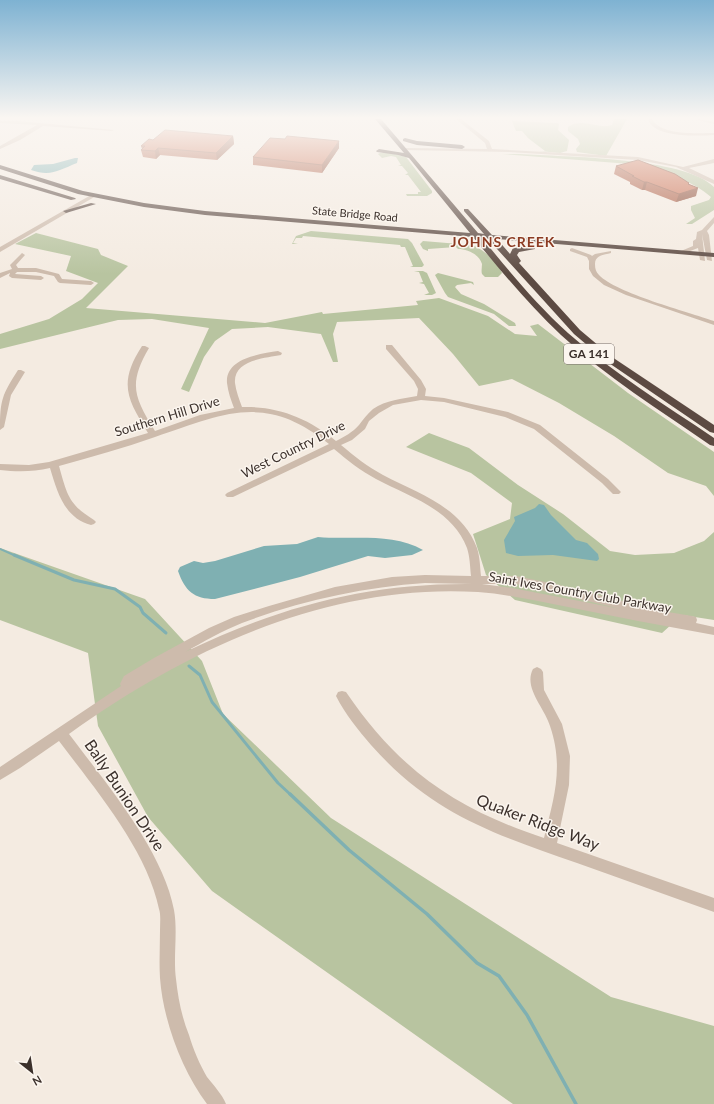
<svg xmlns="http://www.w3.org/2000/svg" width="714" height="1104" font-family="Lato,sans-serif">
	<rect width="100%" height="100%" fill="#f4ebe1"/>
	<g fill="#b8c4a0">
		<path d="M 614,119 L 627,119 L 606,156 L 577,152 L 576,149 L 580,144 L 578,139 L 568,131 L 568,127 C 583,117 597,130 612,125 Z"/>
		<path d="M 512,121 L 557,123 L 559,124 L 558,130 L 569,140 L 567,151 L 560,153 L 539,151 L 545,151 L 528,138 L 522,131 L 516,131 Z"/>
		<path d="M 380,153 L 390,153 L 406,157 L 432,191 L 432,193 L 427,196 L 407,196 L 406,194 L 418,194 L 418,192 L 421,192 L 408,175 L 405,175 L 408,173 L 402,166 L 398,166 L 401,165 L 396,157 L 391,156 L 382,158 L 378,154 Z"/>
		<path d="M 502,154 L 520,154 C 564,157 685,157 714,187 L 714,210 L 692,224 L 686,224 L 695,218 L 691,210 L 691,206 L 709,200 L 711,197 C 694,182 665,171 643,165 Z"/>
		<path d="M 311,231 L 408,239 L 412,243 L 424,265 L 422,267 L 410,267 L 413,266 L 405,247 L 401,247 L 400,245 L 303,236 L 302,238 L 296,238 L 293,243 L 298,244 L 292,244 L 296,236 Z"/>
		<path d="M 36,233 L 98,249 L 101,255 L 128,266 L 86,308 L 265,323 L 322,312 L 323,314 L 418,305 L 416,301 L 439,298 L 488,316 L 515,334 L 537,336 L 530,326 L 538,324 L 628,393 L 714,452 L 714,496 L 706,486 L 668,473 L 614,436 L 559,403 L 512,379 L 479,386 L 453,354 L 419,318 L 337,322 L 333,334 L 338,362 L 333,362 L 321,334 L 268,327 L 232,329 L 215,341 L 204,357 L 189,392 L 181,389 L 209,328 L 152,319 L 118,320 L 0,349 L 0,334 L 49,319 L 82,299 L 98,283 L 66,271 L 71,256 L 15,244 Z"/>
		<path d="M 423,241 L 471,245 C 482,248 498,262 502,273 L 498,277 L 485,277 L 482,274 C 481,271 482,267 482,264 C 479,254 467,249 458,249 L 456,247 L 428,249 L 428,251 L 423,249 L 420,244 Z"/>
		<path d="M 414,271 L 423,271 L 427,273 L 436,293 L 432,295 L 424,295 L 429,293 L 424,284 L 419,283 L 423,282 L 419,272 Z"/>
		<path d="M 438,273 L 473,282 L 474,285 L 471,283 L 457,285 L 455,287 L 461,294 L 484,304 L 515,323 L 516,326 L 509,326 L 494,314 L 448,297 L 445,293 L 435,275 Z"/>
		<path d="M 429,433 L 469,448 L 518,485 L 563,514 L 610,551 L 635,555 L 674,553 L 704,541 L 714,532 L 714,620 L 682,615 L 662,633 L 515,600 L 486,575 L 473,534 L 510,519 L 512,503 L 471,473 L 406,447 Z"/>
		<path d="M 0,548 L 145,599 L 202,661 L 223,714 L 331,818 L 611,997 L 714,1026 L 714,1104 L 513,1104 L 212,891 L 148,817 L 98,726 L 88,653 L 0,620 Z"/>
	</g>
	<g fill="#7fb0b2">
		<path d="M 75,158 L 78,158 L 77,163 C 59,170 51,177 31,170 L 34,165 L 53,164 Z"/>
		<path d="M 539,504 L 544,505 L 551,515 L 576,540 L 587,543 L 598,554 L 599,559 L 597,561 L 553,555 L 518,556 L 506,553 L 504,540 L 515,521 L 514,517 L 535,508 Z"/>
		<path d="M 318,537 C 352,540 392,532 423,550 L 412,555 L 385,558 L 368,556 L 300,577 L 215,599 C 194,599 185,591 178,571 L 180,567 L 194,561 L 203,563 L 215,561 L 264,546 L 297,544 Z"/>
	</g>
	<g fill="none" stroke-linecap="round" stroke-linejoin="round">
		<path stroke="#7fb0b2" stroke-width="2" d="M 0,549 L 16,556"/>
		<g stroke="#7fb0b2" stroke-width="3">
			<path d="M 14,555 L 74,580 L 115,589 L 140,607 L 143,613 L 166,633"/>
			<path d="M 189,666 L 200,675 L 212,702 L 278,783 L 291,795"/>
		</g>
		<path stroke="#7fb0b2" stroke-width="3.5" d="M 290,794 L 349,850 L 427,914 L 477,963 L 499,976 L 527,1015 L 576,1104"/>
		<g fill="#cdbbac" fill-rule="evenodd">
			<path d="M 456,119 L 461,119 L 489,141 L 492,149 L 638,157 L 683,167 L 714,159 L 714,163 L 689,168 L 714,180 L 714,184 L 676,167 L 638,160 L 509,152 L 405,150 L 403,149 L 405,148 L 487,149 L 485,143 Z"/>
			<path d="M 648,119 L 652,119 C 661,136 697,133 714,133 L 714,135 C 698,136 653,138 648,119 Z"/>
			<path d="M 698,119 L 714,122 L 714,124 L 698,120 Z"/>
			<path d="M 0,121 L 18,121 L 114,130 L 112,131 L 43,126 L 20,140 L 0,149 L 0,146 L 37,125 L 0,123 Z"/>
			<path d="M 91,195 L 96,196 L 0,252 L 0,247 Z"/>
			<path d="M 714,217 L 714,223 L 707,231 L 709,235 L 712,261 L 707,260 L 702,234 L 705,261 L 700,260 L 698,248 L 685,253 L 681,253 L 681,251 L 693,246 L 693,241 L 696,239 L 697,232 L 702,230 Z"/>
			<path d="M 572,248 L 591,255 L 592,256 L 595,254 L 611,251 L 611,253 C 604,255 595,255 595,264 C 595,269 596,272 599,275 C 616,293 688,312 714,321 L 714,325 L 626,295 L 604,285 L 593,276 L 589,269 L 589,261 L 587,257 L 570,251 L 570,249 Z"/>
			<path d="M 22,253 L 25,255 L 16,265 L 18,268 L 36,268 L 59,274 L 62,279 L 91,281 L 94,283 L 91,285 L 60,283 L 58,282 L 54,276 L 36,272 L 17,272 L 15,274 L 41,276 L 44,278 L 41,280 L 12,278 L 9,276 L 10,273 L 0,278 L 0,273 L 12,269 L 10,265 Z"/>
			<path d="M 386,345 L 392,345 L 421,380 L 426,389 L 425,396 L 444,398 L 508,412 L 540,425 L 608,479 L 621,492 L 619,494 L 613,494 L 602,483 L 534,429 L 505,417 L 444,402 L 421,400 L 393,405 L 379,413 L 369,421 L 365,429 L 352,440 L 341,445 C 354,456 368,467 383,475 C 419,494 462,507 477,548 C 480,557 480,567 481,576 L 516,576 L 555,584 L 662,611 L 692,616 L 696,617 L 697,620 L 696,623 L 714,627 L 714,635 C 663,626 613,616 563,606 C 535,601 507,594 478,592 C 329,583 187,649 69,734 C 105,782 163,850 174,910 C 178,932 173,957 176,979 C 178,998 182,1018 189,1035 C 193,1049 200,1065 207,1077 C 214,1086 222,1094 226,1104 L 207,1104 C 182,1071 163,1020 160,978 C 159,962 160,946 160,930 C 160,923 161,915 159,909 C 147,850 95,789 59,741 L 20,768 L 0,780 L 0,767 L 121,686 L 120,684 L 124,676 L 154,658 L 209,628 L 234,617 L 269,606 L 335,587 L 392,577 L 425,575 L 471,576 C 470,567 470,557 467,548 C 452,509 410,497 376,479 C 361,471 347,460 334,449 L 233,497 L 227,497 L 225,495 L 227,493 L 329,444 C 265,392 224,414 155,437 C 124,448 91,457 59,466 C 67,494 68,504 94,520 L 96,522 L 94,524 L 91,525 C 64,518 57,491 50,468 C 33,472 17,472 0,470 L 0,464 L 29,465 L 49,462 L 148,433 C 127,399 118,383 142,346 L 145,346 L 149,348 C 128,384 134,397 155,431 L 200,415 L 234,408 C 231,400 228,392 227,383 C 225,358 260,354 278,351 L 282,353 L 281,355 C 265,358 233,360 235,383 C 236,391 239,399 242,407 C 278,406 308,418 336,441 C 344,437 353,432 359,425 C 363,420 367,414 373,409 C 386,400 402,399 417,396 L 418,389 L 414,381 L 386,349 ZM 425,583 L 472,584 C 366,583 279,607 185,652 C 203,642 222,631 242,623 C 300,601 363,587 425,583 ZM 482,584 L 516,584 L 621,609 L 512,588 Z"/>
			<path d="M 18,370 L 21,370 L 25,372 L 11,395 L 4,427 L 0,430 C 0,400 2,395 18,370 Z"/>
			<path d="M 537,667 L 541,669 L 543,672 L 544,690 L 562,724 L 570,756 L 569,785 L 557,843 L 714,898 L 714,912 C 668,896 623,879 577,863 C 494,834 432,814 371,745 C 359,731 345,714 336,696 L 338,692 L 342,691 L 346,692 C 399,770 456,809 544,838 C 554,798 564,767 550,726 C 545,708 523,688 533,669 Z"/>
		</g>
		<g fill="#5c4a42" fill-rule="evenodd">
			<path d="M 375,119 L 381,119 L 478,233 L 484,234 L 464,211 L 464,209 L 468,209 L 492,235 L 714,253 L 714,257 L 497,239 L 510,254 L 513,248 L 535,245 L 535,249 L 519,252 L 517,255 L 521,261 L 519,263 L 580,330 L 612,357 L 714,425 L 714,433 L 710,432 L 606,361 L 574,334 L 488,239 L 482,238 C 509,271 536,304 568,333 C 613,373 664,404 714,438 L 714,446 L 710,445 C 660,410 606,377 561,335 C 529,305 501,271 473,237 L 205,215 L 144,207 L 78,194 L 0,169 L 0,165 L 83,191 L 144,203 L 205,211 L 470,233 L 409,158 L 398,155 L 377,152 L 376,151 L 379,149 L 404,153 Z"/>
			<path d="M 405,138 L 417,141 L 462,145 L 465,147 L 462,149 L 417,145 L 403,141 L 403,139 Z"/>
			<path d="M 0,175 L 75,198 L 76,199 L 71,200 L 0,179 Z"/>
			<path d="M 91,203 L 96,204 L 66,213 L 63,211 Z"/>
		</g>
	</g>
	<g fill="#ac5a40">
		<path d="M 233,136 L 234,144 L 217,160 L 160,155 L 156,159 L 143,157 L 141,150 L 142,149 L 141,146 L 153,140 Z"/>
		<path d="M 285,139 L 339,148 L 322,173 L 253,165 L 253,157 Z"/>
		<path d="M 616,166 L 689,183 L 689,184 L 696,196 L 676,202 L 645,190 L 642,190 L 630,184 L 630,182 L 614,174 Z"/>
	</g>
	<g fill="#8c4a34">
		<path d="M 233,136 L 234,144 L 217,160 L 216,153 Z"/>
		<path d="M 339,141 L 339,148 L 322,173 L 322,165 Z"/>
		<path d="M 158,148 L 160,155 L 156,159 L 155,151 Z"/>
		<path d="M 644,182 L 647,182 L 645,190 L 642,190 Z"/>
		<path d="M 698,188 L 696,196 L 676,202 L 679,194 Z"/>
	</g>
	<g fill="#c8694b" stroke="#8c4a34">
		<path d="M 165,130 L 233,136 L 216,153 L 158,148 L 155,151 L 141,150 L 145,146 L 141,146 L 149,139 L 153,140 Z"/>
		<path d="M 287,136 L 339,141 L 322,165 L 253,157 L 270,138 L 285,139 Z"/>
		<path d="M 638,160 L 675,174 L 689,183 L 688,184 L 698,188 L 679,194 L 647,182 L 644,182 L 632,176 L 634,176 L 616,166 Z"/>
	</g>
	<linearGradient id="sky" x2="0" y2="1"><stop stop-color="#7eb2d2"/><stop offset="0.43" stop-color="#faf6f2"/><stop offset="1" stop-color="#faf6f2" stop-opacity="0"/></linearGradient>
	<rect width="714" height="274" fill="url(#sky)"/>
	<g text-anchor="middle" stroke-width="3" stroke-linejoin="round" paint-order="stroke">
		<g font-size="11" fill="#3b302b" stroke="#fbf5ee">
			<text transform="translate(355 214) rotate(5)" y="4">State Bridge Road</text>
		</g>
		<rect fill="#fbf5ee" stroke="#756b66" stroke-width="1" x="564" y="344" width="50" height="20" rx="3"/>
		<g font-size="12" font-weight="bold" fill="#3b302b">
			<text x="589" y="358">GA 141</text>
		</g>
		<g font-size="13" fill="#3b302b" stroke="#fbf5ee">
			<text transform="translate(167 416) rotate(-17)" y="5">Southern Hill Drive</text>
			<text transform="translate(293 449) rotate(-26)" y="5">West Country Drive</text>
			<text transform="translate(580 592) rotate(10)" y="5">Saint Ives Country Club Parkway</text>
		</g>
		<g font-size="14" font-weight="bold" letter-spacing="1" fill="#8c3b22" stroke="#fbf5ee">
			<text x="503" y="247">JOHNS CREEK</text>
		</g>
		<g font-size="16" fill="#3b302b" stroke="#fbf5ee">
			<text transform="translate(125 795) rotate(56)" y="6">Bally Bunion Drive</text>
			<text transform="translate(538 822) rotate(21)" y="6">Quaker Ridge Way</text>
		</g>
	</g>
	<g transform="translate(32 1072) rotate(150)" stroke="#fbf5ee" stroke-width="3" paint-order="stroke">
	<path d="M0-3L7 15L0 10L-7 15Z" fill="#3b302b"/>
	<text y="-6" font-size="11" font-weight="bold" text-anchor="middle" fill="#3b302b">N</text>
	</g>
</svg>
